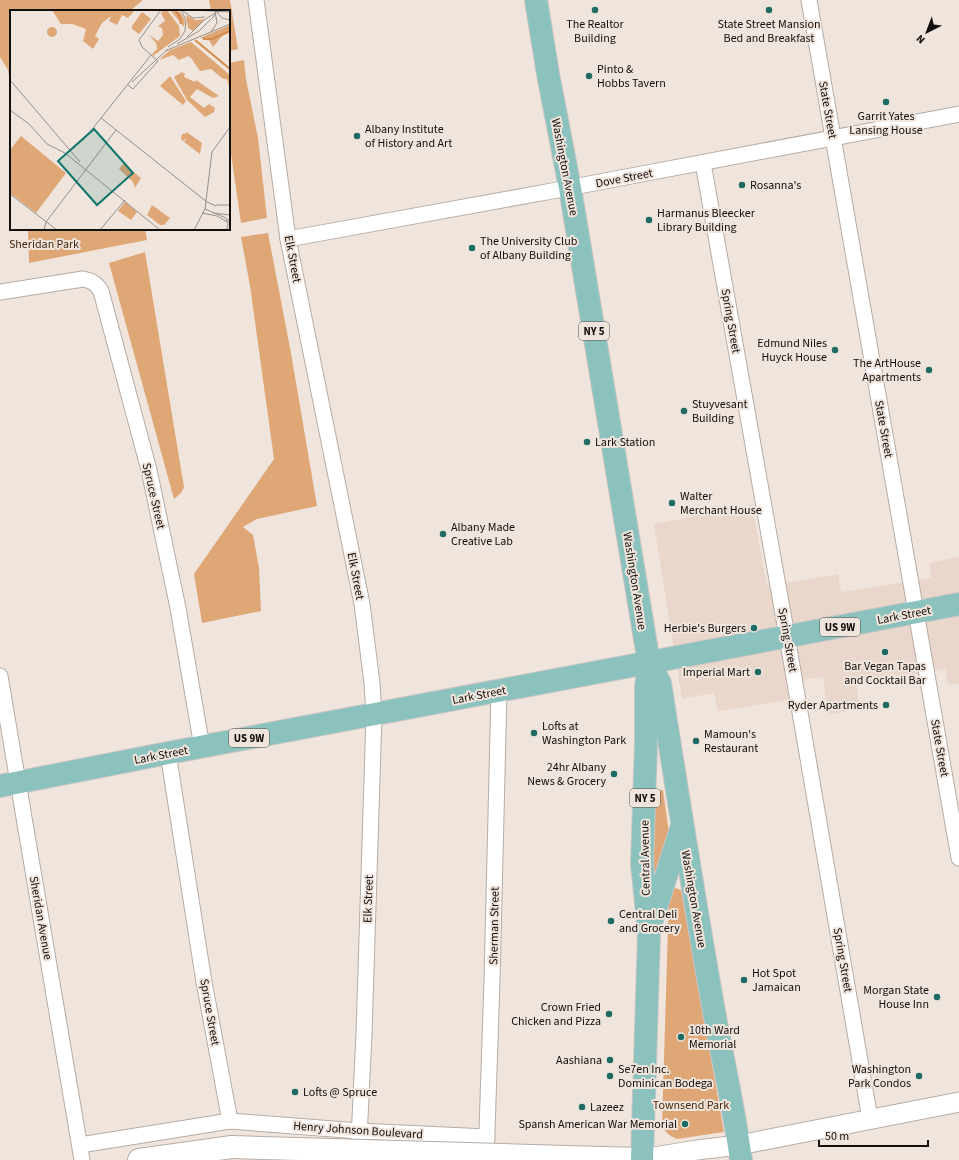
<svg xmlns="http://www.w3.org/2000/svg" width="959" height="1160" font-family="'Source Sans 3',sans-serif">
	<rect width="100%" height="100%" fill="#f0e5dd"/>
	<path fill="#e8d7ca" d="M 752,505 L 767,586 L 838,574 L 841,592 L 931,578 L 929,563 L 959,557 L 959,684 L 948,685 L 945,669 L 856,684 L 860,709 L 828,715 L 823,677 L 786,682 L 789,700 L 718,711 L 714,693 L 682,699 L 654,524 Z"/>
	<g fill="#e0a776">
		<path d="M 0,0 L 143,0 L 130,11 L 11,11 L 11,87 L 8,70 L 0,57 Z"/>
		<path d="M 209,0 L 230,0 L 238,49 L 229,51 L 229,11 L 211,11 Z"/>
		<path d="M 244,60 L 246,79 L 258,138 L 267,218 L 241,223 L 229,140 L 229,63 Z"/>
		<path d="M 28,229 L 145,229 L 147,240 L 29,263 Z"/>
		<path d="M 268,233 L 291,353 L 317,506 L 257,519 L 243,527 L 253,535 L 259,568 L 261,611 L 202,623 L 194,574 L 274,459 L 250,286 L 241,237 Z"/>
		<path d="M 145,252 L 184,487 L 181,493 L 174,499 L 109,263 Z"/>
		<path d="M 653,790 L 663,790 L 669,833 L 657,877 L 651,877 Z"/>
		<path d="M 673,887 L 681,890 L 682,895 L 724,1132 L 677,1139 C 669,1136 665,1132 662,1125 L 669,894 Z"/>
	</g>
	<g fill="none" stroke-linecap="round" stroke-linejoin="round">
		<g stroke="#b6aca4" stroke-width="17">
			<g id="minor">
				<path d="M 256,0 L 288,239 L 362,604 L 372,683 L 374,715 L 364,1034 L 358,1160"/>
				<path d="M 809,0 L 959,858"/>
				<path d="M 703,163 L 785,625 L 870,1119"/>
				<path d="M 288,239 L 552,191 L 959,114"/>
				<path d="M 0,292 L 83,279 C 92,281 96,283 101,291 L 149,470 L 178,608 L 202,747"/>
				<path d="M 0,676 L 82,1160"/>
				<path d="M 168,753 L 204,982 L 230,1121"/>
				<path d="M 80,1145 L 230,1121 L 359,1131 L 487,1137"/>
				<path d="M 486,1160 L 492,981 L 499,691"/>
			</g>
		</g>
		<g stroke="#b6aca4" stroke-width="21">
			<path id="tertiary" d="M 642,1159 L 697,1150 L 739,1145 L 959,1102"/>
		</g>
		<g stroke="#b6aca4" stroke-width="24">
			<g id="secondary">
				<path d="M 601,1158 L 642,1159"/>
				<path d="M 139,1160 L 232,1147"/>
			</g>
		</g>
		<g stroke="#c6c5c4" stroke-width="24">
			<g id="primary">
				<path d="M 536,0 L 548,74 L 570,188 L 649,663 L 660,683 C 677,791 694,898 713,1006 C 722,1057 734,1108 741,1160"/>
				<path d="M 0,786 L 168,753 L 959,604"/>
				<path d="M 652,920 L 681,829"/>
				<path d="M 642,1160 L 649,933 L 642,864 L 646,744 L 646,687 L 649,666"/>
			</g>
		</g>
		<use href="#minor" stroke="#fff" stroke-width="15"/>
		<use href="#tertiary" stroke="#fff" stroke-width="19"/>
		<use href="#secondary" stroke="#fff" stroke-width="22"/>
		<use href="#primary" stroke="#8cc2bd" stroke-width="22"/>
		<g stroke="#b6aca4" stroke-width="24" stroke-linecap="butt">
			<path id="secondary-bridge" d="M 232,1147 L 601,1158"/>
		</g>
		<use href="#secondary-bridge" stroke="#fff" stroke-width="22"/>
	</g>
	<g fill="#206a64" stroke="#f0e5dd" stroke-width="1.5">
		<circle cx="595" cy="10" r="4"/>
		<circle cx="769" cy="10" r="4"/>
		<circle cx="589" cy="76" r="4"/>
		<circle cx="886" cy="102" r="4"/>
		<circle cx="357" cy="136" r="4"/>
		<circle cx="742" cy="185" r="4"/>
		<circle cx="649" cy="220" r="4"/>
		<circle cx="472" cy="248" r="4"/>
		<circle cx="835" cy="350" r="4"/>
		<circle cx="929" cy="370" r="4"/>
		<circle cx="684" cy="411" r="4"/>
		<circle cx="587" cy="442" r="4"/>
		<circle cx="672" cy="503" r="4"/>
		<circle cx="443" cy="534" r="4"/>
		<circle cx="754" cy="628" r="4"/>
		<circle cx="885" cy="652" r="4"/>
		<circle cx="758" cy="672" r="4"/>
		<circle cx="886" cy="705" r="4"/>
		<circle cx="534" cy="733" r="4"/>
		<circle cx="696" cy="741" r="4"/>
		<circle cx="614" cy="774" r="4"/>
		<circle cx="611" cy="921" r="4"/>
		<circle cx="744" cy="980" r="4"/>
		<circle cx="937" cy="997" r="4"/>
		<circle cx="609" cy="1014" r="4"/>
		<circle cx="681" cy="1037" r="4"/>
		<circle cx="610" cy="1060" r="4"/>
		<circle cx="610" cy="1076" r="4"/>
		<circle cx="919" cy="1076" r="4"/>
		<circle cx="295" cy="1092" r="4"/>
		<circle cx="582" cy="1107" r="4"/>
		<circle cx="685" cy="1124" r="4"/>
	</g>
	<g text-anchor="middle" stroke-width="4" stroke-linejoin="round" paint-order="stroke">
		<g fill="#f0e5dd" stroke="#554e4a" stroke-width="1">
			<rect x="579" y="322" width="30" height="18" rx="3"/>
			<rect x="820" y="618" width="40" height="18" rx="3"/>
			<rect x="229" y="729" width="40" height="18" rx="3"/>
			<rect x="630" y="789" width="30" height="18" rx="3"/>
		</g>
		<g font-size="11" font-weight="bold" fill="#120e0b">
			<text x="594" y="335">NY 5</text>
			<text x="840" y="631">US 9W</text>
			<text x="249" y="742">US 9W</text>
			<text x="645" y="802">NY 5</text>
		</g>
		<g font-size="12" fill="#120e0b" stroke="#f0e5dd" text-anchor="start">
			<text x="595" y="28" text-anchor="middle">The Realtor<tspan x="595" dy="14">Building</tspan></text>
			<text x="769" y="28" text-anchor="middle">State Street Mansion<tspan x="769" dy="14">Bed and Breakfast</tspan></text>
			<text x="597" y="73">Pinto &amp;<tspan x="597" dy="14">Hobbs Tavern</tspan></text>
			<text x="886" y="120" text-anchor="middle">Garrit Yates<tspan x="886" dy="14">Lansing House</tspan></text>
			<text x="365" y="133">Albany Institute<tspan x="365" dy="14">of History and Art</tspan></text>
			<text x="750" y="189">Rosanna's</text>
			<text x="657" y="217">Harmanus Bleecker<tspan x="657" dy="14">Library Building</tspan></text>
			<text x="480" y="245">The University Club<tspan x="480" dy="14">of Albany Building</tspan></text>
			<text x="827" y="347" text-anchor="end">Edmund Niles<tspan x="827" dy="14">Huyck House</tspan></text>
			<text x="921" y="367" text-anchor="end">The ArtHouse<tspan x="921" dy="14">Apartments</tspan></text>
			<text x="692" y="408">Stuyvesant<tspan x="692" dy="14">Building</tspan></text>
			<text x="595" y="446">Lark Station</text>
			<text x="680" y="500">Walter<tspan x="680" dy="14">Merchant House</tspan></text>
			<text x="451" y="531">Albany Made<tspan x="451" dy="14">Creative Lab</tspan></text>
			<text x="746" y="632" text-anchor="end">Herbie's Burgers</text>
			<text x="885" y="670" text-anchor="middle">Bar Vegan Tapas<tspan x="885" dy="14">and Cocktail Bar</tspan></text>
			<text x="750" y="676" text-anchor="end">Imperial Mart</text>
			<text x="878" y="709" text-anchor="end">Ryder Apartments</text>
			<text x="542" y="730">Lofts at<tspan x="542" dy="14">Washington Park</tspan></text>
			<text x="704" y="738">Mamoun's<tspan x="704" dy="14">Restaurant</tspan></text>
			<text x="606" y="771" text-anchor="end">24hr Albany<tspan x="606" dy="14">News &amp; Grocery</tspan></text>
			<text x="619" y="918">Central Deli<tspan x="619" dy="14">and Grocery</tspan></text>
			<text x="752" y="977">Hot Spot<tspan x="752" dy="14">Jamaican</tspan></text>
			<text x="929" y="994" text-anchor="end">Morgan State<tspan x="929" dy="14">House Inn</tspan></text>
			<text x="601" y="1011" text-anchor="end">Crown Fried<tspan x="601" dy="14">Chicken and Pizza</tspan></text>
			<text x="689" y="1034">10th Ward<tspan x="689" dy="14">Memorial</tspan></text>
			<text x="602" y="1064" text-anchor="end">Aashiana</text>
			<text x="618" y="1073">Se7en Inc.<tspan x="618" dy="14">Dominican Bodega</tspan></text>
			<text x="911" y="1073" text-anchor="end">Washington<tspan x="911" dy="14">Park Condos</tspan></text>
			<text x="303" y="1096">Lofts @ Spruce</text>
			<text x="590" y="1111">Lazeez</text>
			<text x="677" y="1128" text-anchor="end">Spansh American War Memorial</text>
		</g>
		<g font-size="12" fill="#120e0b" stroke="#f0e5dd">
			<text transform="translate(828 110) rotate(80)" y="4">State Street</text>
			<text transform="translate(565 167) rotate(79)" y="4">Washington Avenue</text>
			<text transform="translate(624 178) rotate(-11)" y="4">Dove Street</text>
			<text transform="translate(293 259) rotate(79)" y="4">Elk Street</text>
			<text transform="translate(731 321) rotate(80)" y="4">Spring Street</text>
			<text transform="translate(884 429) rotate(80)" y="4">State Street</text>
			<text transform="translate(154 496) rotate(77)" y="4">Spruce Street</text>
			<text transform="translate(356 576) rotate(79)" y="4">Elk Street</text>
			<text transform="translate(635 581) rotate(81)" y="4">Washington Avenue</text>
			<text transform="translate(904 615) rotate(-11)" y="4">Lark Street</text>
			<text transform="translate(788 640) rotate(80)" y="4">Spring Street</text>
			<text transform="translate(479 695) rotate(-11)" y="4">Lark Street</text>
			<text transform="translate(940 748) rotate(80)" y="4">State Street</text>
			<text transform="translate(161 755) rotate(-11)" y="4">Lark Street</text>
			<text transform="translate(645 858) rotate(-91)" y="4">Central Avenue</text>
			<text transform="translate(368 899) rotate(-88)" y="4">Elk Street</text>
			<text transform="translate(694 899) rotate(80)" y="4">Washington Avenue</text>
			<text transform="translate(41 918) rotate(80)" y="4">Sheridan Avenue</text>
			<text transform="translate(494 926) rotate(-89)" y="4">Sherman Street</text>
			<text transform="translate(843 960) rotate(80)" y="4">Spring Street</text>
			<text transform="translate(210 1012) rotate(80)" y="4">Spruce Street</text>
			<text transform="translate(358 1130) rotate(4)" y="4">Henry Johnson Boulevard</text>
		</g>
		<g font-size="12" fill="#47290d" stroke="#f0e5dd">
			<text x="44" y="248">Sheridan Park</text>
			<text x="691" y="1109">Townsend Park</text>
		</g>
	</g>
	<g transform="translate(10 10)">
		<rect width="220" height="220" fill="#f0e5dd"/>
		<path d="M 42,0 L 125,0 L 118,8 L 112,5 L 107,15 L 99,11 L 101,6 L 92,13 L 85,26 L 89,29 L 83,39 L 73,31 L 76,19 L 62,14 L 51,14 ZM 153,0 L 157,0 L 169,16 L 170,26 L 143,46 L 142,44 L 147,39 L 146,33 L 139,25 L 148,31 L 153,25 L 152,18 L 148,16 L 155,11 L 151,3 ZM 160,0 L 170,2 L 175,10 L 174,17 ZM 132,2 L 141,9 L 129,24 L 122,19 L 122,16 ZM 176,5 L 186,10 L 195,9 L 183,21 L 178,18 ZM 220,15 L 220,22 L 212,26 L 203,37 L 199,30 L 190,28 ZM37 22a5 5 0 1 1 10 0a5 5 0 1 1-10 0ZM 181,32 L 220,65 L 220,81 L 217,69 L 213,69 L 201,59 L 190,61 L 181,48 L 178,46 L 169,50 L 163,45 L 149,50 L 160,40 ZM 172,62 L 175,64 L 174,67 L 185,72 L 186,70 L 209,86 L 203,88 L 187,79 L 180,87 L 194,98 L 199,94 L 205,98 L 204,102 L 195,107 L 177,90 L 164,67 ZM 160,66 L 176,91 L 173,95 L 150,76 ZM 175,121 L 192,133 L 190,144 L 174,132 L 177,128 L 173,131 L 171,129 L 172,124 L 177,123 ZM 11,126 L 56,163 L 26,203 L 0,183 L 0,140 ZM 113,154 L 131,168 L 125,178 L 123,172 L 109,159 ZM 115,192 L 127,202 L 121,210 L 108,201 ZM 142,195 L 160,208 L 154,215 L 150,215 L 137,205 Z" fill="#e0a776"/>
		<path fill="none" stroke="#d48c4b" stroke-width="2" d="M 165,0 L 170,7 L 171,14M 193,29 L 202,29 L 220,21M 185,30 L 220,59"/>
		<path fill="none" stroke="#978f89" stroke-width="1" d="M 183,0 L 220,2M 173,1 L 183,8 L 195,7M 207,2 L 212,8 L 220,10M 201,22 L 207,13 L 205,1M 177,27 L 194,10 L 210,0M 167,34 L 189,21 L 206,4M 158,37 L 170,29 L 175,21 L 176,10 L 171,0M 155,41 L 220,14M 0,70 L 70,152M 122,72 L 158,39M 118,75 L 123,79 L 148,51 L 132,37 L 129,30 L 151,0M 0,100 L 19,114 L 37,134 L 55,143 L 150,220M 91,108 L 197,192 L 206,196M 60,141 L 76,127 L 141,45M 0,184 L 47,220M 206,195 L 220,195M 195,199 L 216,208 L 218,213 L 217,219M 192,203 L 207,206 L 217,212 L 220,208M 203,203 L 220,205M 34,220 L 36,212 L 106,120M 90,220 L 115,190M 184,220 L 195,199 L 202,142 L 220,117"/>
		<path fill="#0f766e" fill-opacity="0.15" stroke="#0f766e" stroke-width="2" d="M 84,119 L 123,163 L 87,195 L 48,151 Z"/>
		<rect width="220" height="220" fill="none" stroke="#120e0b" stroke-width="2"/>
	</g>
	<g transform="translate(927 32) rotate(222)" stroke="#f0e5dd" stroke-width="3" paint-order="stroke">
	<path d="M0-3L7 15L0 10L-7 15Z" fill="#120e0b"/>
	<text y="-6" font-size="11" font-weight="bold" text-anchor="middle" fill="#120e0b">N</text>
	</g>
	<path d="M819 1140v6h109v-6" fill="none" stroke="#120e0b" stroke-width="2"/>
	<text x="825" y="1140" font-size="12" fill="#120e0b" stroke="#f0e5dd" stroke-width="3" paint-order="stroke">50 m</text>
</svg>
